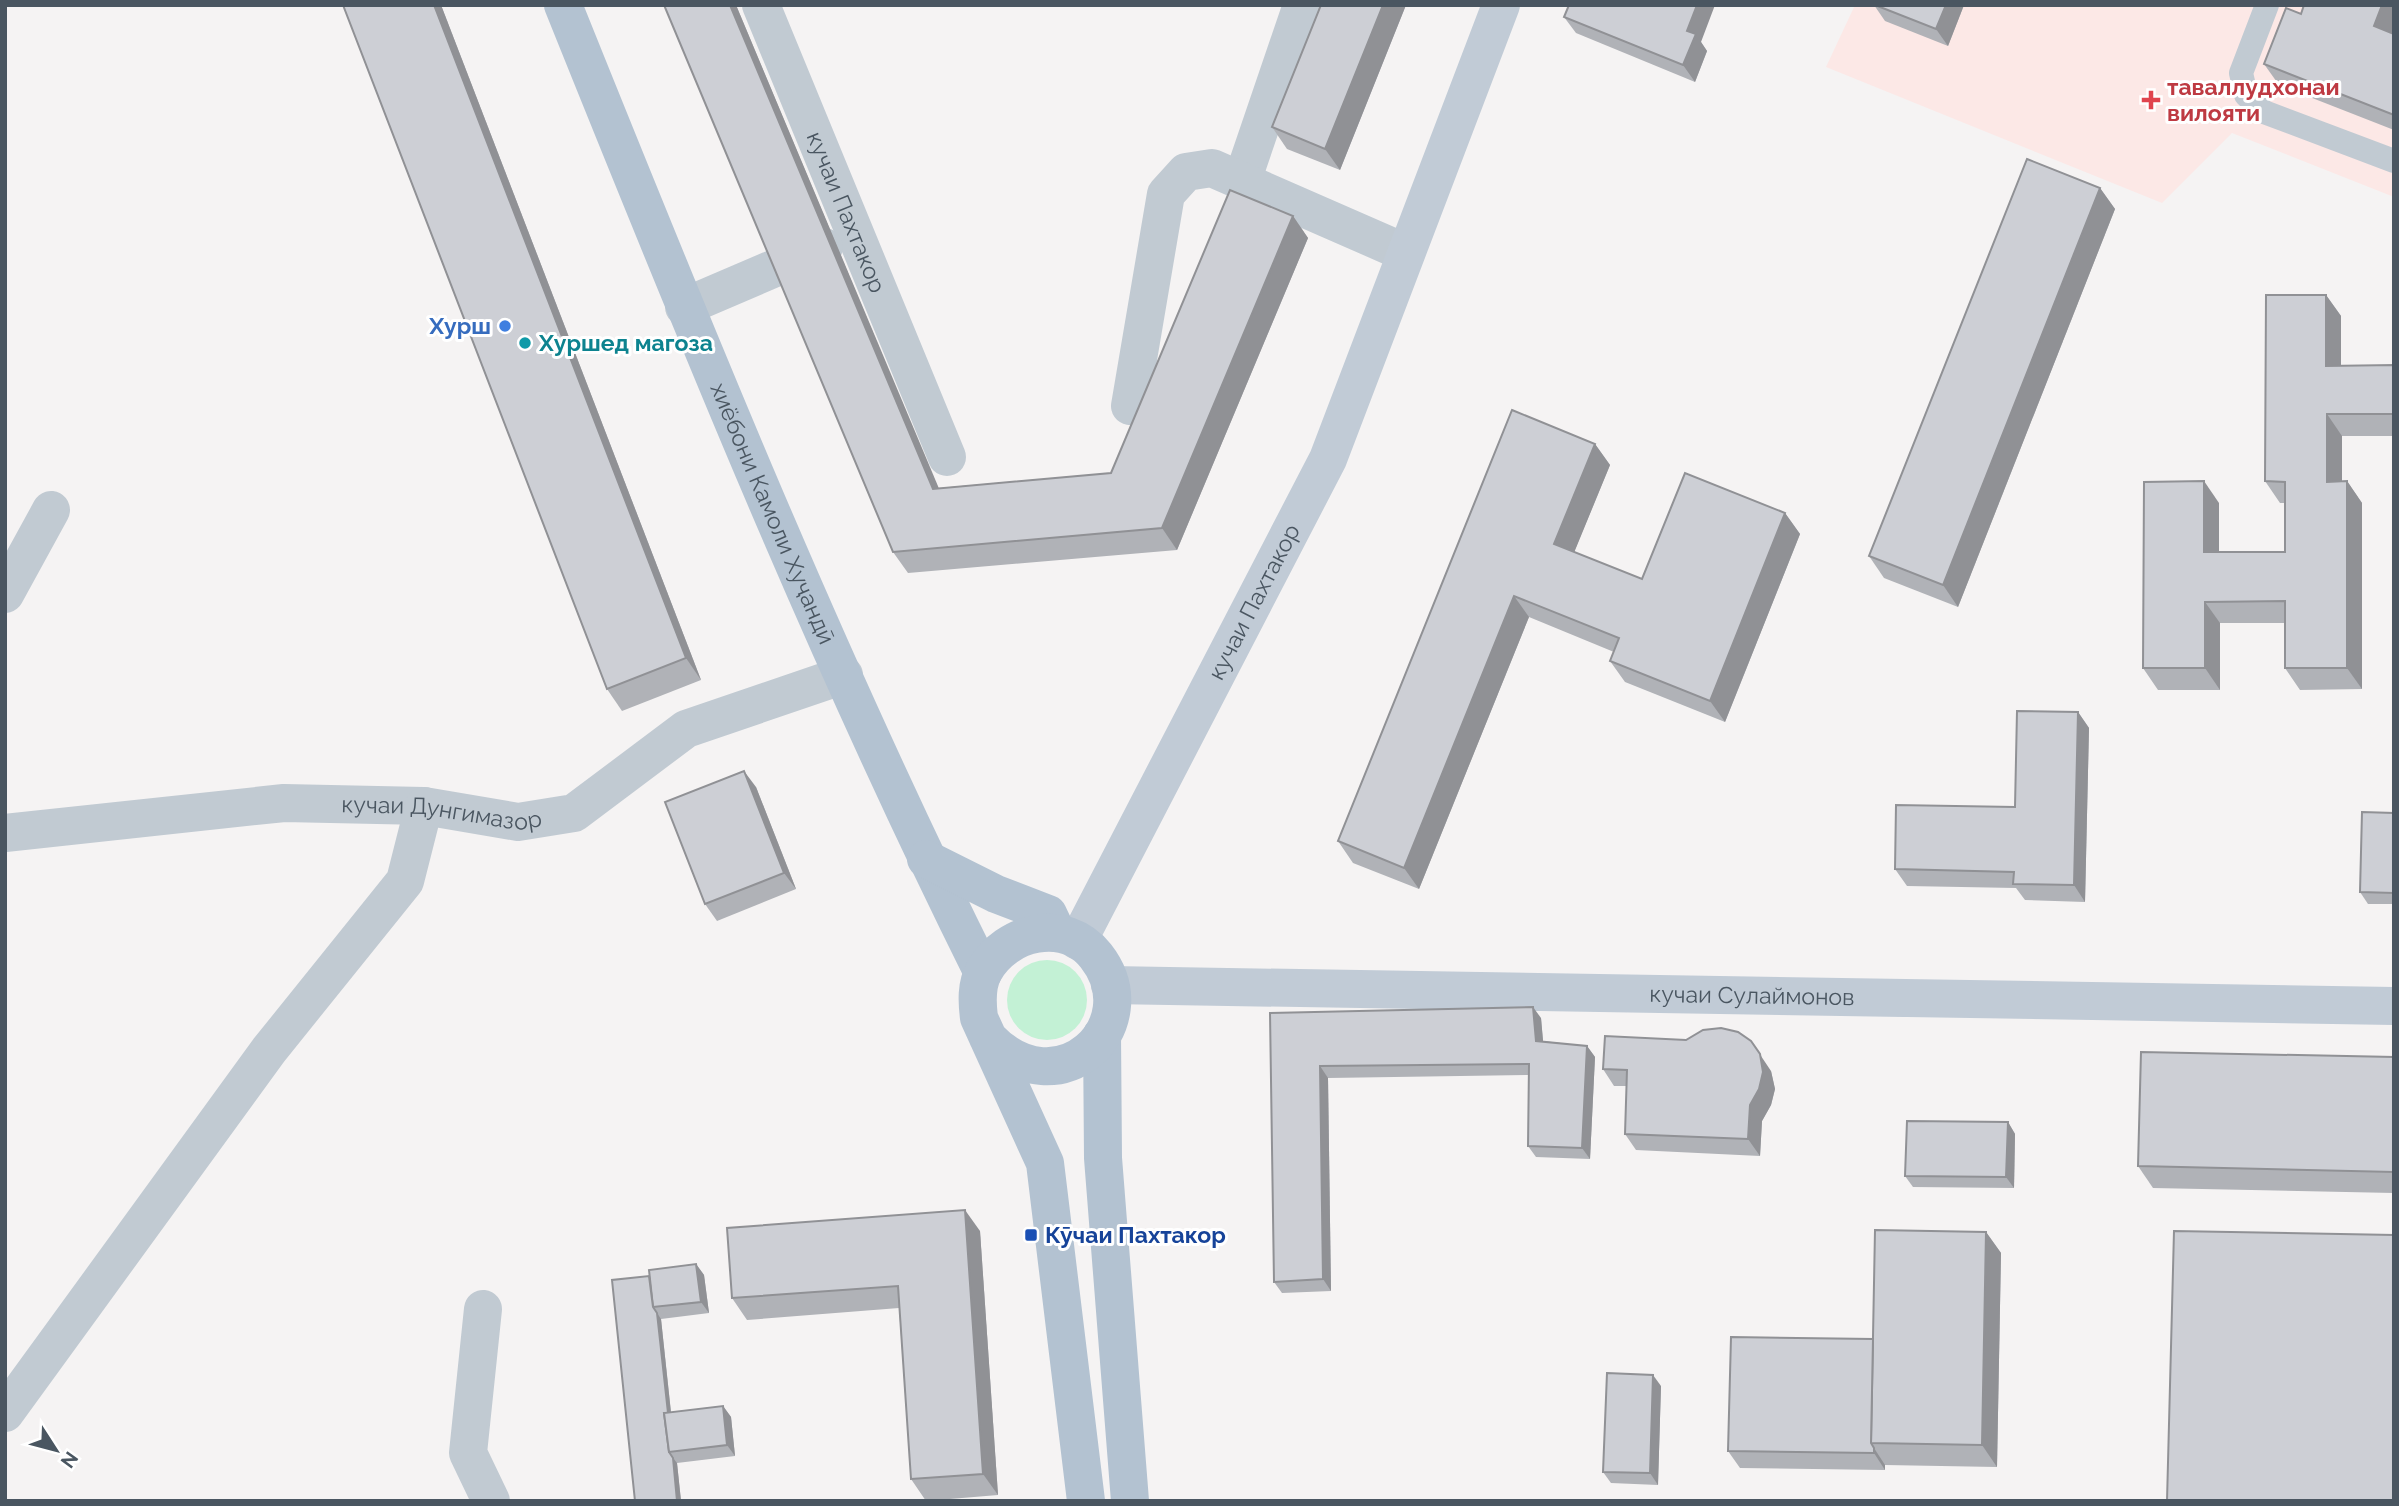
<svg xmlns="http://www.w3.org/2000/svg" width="2399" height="1506" font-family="Raleway,sans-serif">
	<rect width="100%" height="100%" fill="#f5f3f3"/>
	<path fill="#fce8e6" d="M 1855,5 L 2394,5 L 2394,197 L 2232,133 L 2162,203 L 1826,67 Z"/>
	<circle fill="#c3f1d5" cx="1047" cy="1000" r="40"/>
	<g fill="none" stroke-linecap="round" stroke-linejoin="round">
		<path stroke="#c1cad2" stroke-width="24" d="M 2267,5 L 2241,73 L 2246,95 L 2264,112 L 2394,161"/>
		<g stroke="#c1cad2" stroke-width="38">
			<path id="s1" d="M 761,5 L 947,457"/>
			<path d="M 1242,181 L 1302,5"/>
			<path d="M 684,307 L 824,247"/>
			<path d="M 1130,406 L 1166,194 L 1186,172 L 1212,168 L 1406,253"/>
			<path d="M 5,594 L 51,510"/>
			<path id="s2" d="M 5,833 L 284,803 L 424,806 L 518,822 L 574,813 L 686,729 L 844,675"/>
			<path d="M 483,1309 L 468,1453 L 491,1501"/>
			<path d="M 5,1413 L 269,1050 L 405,881 L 424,806"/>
		</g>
		<g stroke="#c1cbd6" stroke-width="38">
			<path id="s3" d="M 1078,941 L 1328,459 L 1501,5"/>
			<path id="s4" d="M 1110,985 L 2394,1006"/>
		</g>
		<g stroke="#b3c2d1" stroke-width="38">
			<path id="s5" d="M 563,5 C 694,331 826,658 983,973"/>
			<path d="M 926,859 L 996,894 L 1048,914 L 1057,933"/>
			<path d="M 1102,1035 L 1103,1158 L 1130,1501"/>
			<path d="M 988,1038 C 1058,1112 1150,1025 1096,956 C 1065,917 1006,931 984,971 C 976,985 977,1002 979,1018 L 1045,1163 L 1086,1501"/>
		</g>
	</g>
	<g fill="#b0b2b7">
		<path d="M 343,5 L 441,5 L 701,680 L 622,711 L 607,689 Z"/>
		<path d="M 664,5 L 736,5 L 938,488 L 1111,473 L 1293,216 L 1308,238 L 1177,550 L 908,573 L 893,552 Z"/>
		<path d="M 1321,5 L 1406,5 L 1340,170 L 1287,149 L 1272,127 Z"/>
		<path d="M 1874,5 L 1964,5 L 1948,46 L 1885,21 Z"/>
		<path d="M 2394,5 L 2394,130 L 2279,85 L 2264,64 L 2301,14 Z"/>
		<path d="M 1564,17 L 1701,42 L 1707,51 L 1695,82 L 1576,33 Z"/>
		<path d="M 2100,188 L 2115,209 L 1958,607 L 1884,578 L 1869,556 Z"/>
		<path d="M 2326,295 L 2341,316 L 2341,366 L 2394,365 L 2394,436 L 2342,436 L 2342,481 L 2347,481 L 2362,503 L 2362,689 L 2300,690 L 2285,668 L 2285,623 L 2220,623 L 2220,690 L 2158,690 L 2143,668 L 2219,503 L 2219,552 L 2285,552 L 2285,503 L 2280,503 L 2265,481 Z"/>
		<path d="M 1595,444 L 1610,465 L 1574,552 L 1642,579 L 1785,513 L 1800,534 L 1725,722 L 1625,682 L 1610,661 L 1614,652 L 1529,617 L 1419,889 L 1353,863 L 1338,841 Z"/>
		<path d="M 2078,712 L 2089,728 L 2085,902 L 2025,900 L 2016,888 L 1907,886 L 1895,869 L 2015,807 Z"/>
		<path d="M 756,787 L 796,889 L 717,921 L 705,904 Z"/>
		<path d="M 2394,813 L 2394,904 L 2368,904 L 2360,892 Z"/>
		<path d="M 1270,1013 L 1541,1018 L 1543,1041 L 1587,1046 L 1595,1057 L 1590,1159 L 1536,1157 L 1528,1146 L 1529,1075 L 1328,1078 L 1331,1291 L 1282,1293 L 1274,1282 Z"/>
		<path d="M 2394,1057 L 2394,1193 L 2153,1188 L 2138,1166 Z"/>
		<path d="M 1603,1069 L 1771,1071 L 1775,1089 L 1771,1105 L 1762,1121 L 1760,1156 L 1636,1150 L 1625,1134 L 1627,1086 L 1614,1086 Z"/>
		<path d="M 2008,1122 L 2015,1134 L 2014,1188 L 1913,1187 L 1905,1176 Z"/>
		<path d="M 980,1231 L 998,1495 L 926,1501 L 911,1479 L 899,1308 L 747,1320 L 732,1298 Z"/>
		<path d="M 1986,1232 L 2001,1253 L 1997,1467 L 1885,1465 L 1885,1470 L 1740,1468 L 1728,1451 L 1873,1339 Z"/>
		<path d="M 696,1264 L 704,1275 L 709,1313 L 661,1319 L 671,1412 L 723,1406 L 731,1417 L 735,1456 L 677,1463 L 681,1501 L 635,1501 L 649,1276 Z"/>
		<path d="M 1661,1386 L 1658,1485 L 1611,1483 L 1603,1472 Z"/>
	</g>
	<g fill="#909195">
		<path d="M 434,5 L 441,5 L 701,680 L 686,658 Z"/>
		<path d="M 730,5 L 736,5 L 948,510 L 933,489 Z"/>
		<path d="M 1383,5 L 1406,5 L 1340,170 L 1325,149 Z"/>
		<path d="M 1697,5 L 1715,5 L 1701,42 L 1707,51 L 1695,82 L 1683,65 L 1687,31 Z"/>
		<path d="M 1946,5 L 1964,5 L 1948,46 L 1936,29 Z"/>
		<path d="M 2382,5 L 2394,5 L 2394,34 L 2374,26 Z"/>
		<path d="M 2100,188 L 2115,209 L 1958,607 L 1943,585 Z"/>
		<path d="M 1293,216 L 1308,238 L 1177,550 L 1162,528 Z"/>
		<path d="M 2326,295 L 2341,316 L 2341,387 L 2326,366 Z"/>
		<path d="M 2327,414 L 2342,436 L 2342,503 L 2327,482 Z"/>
		<path d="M 1595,444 L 1610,465 L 1569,565 L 1554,544 Z"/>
		<path d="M 2204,481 L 2219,503 L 2219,574 L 2204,552 Z"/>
		<path d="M 2347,481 L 2362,503 L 2362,689 L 2347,668 Z"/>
		<path d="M 1785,513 L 1800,534 L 1725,722 L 1710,701 Z"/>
		<path d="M 1514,596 L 1529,617 L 1419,889 L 1404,868 Z"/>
		<path d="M 2205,602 L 2220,623 L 2220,690 L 2205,668 Z"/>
		<path d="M 2078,712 L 2089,728 L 2085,902 L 2074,885 Z"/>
		<path d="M 744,771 L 756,787 L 796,889 L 784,873 Z"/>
		<path d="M 1533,1007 L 1541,1018 L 1544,1052 L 1536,1041 Z"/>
		<path d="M 1751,1041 L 1771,1071 L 1775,1089 L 1771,1105 L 1762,1121 L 1760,1156 L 1748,1139 Z"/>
		<path d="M 1587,1046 L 1595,1057 L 1590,1159 L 1582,1148 Z"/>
		<path d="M 1320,1066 L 1328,1078 L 1331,1291 L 1323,1279 Z"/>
		<path d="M 2008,1122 L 2015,1134 L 2014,1188 L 2006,1177 Z"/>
		<path d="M 965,1210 L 980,1231 L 998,1495 L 983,1474 Z"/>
		<path d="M 1986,1232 L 2001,1253 L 1997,1467 L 1982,1445 Z"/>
		<path d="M 696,1264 L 704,1275 L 709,1313 L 701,1302 Z"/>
		<path d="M 657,1313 L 661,1319 L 675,1451 L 672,1452 Z"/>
		<path d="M 1653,1375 L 1661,1386 L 1658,1485 L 1650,1473 Z"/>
		<path d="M 723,1406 L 731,1417 L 735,1456 L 727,1445 Z"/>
		<path d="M 1874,1448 L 1885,1465 L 1885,1470 L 1874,1453 Z"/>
		<path d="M 673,1458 L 677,1463 L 681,1501 L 677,1501 Z"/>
	</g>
	<g fill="#cdcfd5" stroke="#909195" stroke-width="2">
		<path d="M 343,5 L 434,5 L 686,658 L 607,689 Z"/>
		<path d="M 664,5 L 730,5 L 933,489 L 1111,473 L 1230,190 L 1293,216 L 1162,528 L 893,552 Z"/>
		<path d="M 1321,5 L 1383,5 L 1325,149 L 1272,127 Z"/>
		<path d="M 1569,5 L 1697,5 L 1687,31 L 1696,34 L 1683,65 L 1564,17 Z"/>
		<path d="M 1875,5 L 1946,5 L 1936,29 Z"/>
		<path d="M 2304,5 L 2382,5 L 2374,26 L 2394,34 L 2394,115 L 2264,64 L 2286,8 L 2301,14 Z"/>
		<path d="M 2027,159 L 2100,188 L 1943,585 L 1869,556 Z"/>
		<path d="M 2266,295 L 2326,295 L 2326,366 L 2394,365 L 2394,414 L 2327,414 L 2327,482 L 2347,481 L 2347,668 L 2285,668 L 2285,601 L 2205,602 L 2205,668 L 2143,668 L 2144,482 L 2204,481 L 2204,552 L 2285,552 L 2285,482 L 2265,481 Z"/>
		<path d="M 1512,410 L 1595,444 L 1554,544 L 1642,579 L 1685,473 L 1785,513 L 1710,701 L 1610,661 L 1619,638 L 1514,596 L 1404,868 L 1338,841 Z"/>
		<path d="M 2017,711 L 2078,712 L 2074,885 L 2013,884 L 2014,872 L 1895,869 L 1896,805 L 2015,807 Z"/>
		<path d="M 744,771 L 784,873 L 705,904 L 665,802 Z"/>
		<path d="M 2362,812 L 2394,813 L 2394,893 L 2360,892 Z"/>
		<path d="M 1533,1007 L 1536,1041 L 1587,1046 L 1582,1148 L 1528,1146 L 1529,1064 L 1320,1066 L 1323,1279 L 1274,1282 L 1270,1013 Z"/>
		<path d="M 1721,1028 L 1738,1032 L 1751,1041 L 1760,1054 L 1763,1072 L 1759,1089 L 1750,1105 L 1748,1139 L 1625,1134 L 1627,1070 L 1603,1069 L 1605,1036 L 1686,1040 L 1703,1030 Z"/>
		<path d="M 2141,1052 L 2394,1057 L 2394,1172 L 2138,1166 Z"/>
		<path d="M 1907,1121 L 2008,1122 L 2006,1177 L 1905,1176 Z"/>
		<path d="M 965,1210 L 983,1474 L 911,1479 L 898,1286 L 732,1298 L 727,1228 Z"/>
		<path d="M 1875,1230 L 1986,1232 L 1982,1445 L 1871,1443 Z"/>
		<path d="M 2174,1231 L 2394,1235 L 2394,1501 L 2167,1501 Z"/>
		<path d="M 696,1264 L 701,1302 L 653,1307 L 649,1270 Z"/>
		<path d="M 649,1276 L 653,1307 L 657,1313 L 668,1413 L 664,1413 L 669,1452 L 673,1458 L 677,1501 L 635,1501 L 612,1280 Z"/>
		<path d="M 1731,1337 L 1873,1339 L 1871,1443 L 1874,1448 L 1874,1453 L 1728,1451 Z"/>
		<path d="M 1607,1373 L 1653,1375 L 1650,1473 L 1603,1472 Z"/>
		<path d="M 723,1406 L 727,1445 L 669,1452 L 664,1413 Z"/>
	</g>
	<path fill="#e0444e" stroke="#fff" stroke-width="2.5" d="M2147.5 89.5h7v7h7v7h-7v7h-7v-7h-7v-7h7z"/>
	<circle fill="#3f7fe0" stroke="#fff" stroke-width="2.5" cx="505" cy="326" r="7"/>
	<circle fill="#0f9aa8" stroke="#fff" stroke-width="2.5" cx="525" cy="343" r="7"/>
	<rect fill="#1a4fb4" stroke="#fff" stroke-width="2.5" x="1024" y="1228" width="14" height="14" rx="3.5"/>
	<g text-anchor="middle" stroke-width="6" stroke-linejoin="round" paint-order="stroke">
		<g font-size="23" font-weight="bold" fill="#be3a42" stroke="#fff" text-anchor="start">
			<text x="2167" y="95">таваллудхонаи<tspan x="2167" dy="26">вилояти</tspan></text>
		</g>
		<g font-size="23" fill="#4a5661" stroke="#fff">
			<text dy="8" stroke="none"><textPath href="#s1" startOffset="224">кучаи Пахтакор</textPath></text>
			<text dy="8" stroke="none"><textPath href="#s5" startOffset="550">хиёбони Камоли Хуҷандӣ</textPath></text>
			<text dy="8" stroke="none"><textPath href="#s3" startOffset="382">кучаи Пахтакор</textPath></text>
			<text dy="8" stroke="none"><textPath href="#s2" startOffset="439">кучаи Дунгимазор</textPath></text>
			<text dy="8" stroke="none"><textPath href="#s4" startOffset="642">кучаи Сулаймонов</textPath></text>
		</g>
		<g font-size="23" font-weight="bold" fill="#366cbe" stroke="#fff" text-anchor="end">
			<text x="491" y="334">Хурш</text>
		</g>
		<g font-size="23" font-weight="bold" fill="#0d838f" stroke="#fff" text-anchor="start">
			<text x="539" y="351">Хуршед магоза</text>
		</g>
		<g font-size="23" font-weight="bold" fill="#164399" stroke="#fff" text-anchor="start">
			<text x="1045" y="1243">Кӯчаи Пахтакор</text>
		</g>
	</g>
	<rect width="2399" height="1506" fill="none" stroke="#4a5661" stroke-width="14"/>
	<g transform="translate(56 1450) rotate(126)" stroke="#ffffff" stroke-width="5" paint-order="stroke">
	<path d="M0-5L12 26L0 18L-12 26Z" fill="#4a5661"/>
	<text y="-10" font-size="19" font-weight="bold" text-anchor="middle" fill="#4a5661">N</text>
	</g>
</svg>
